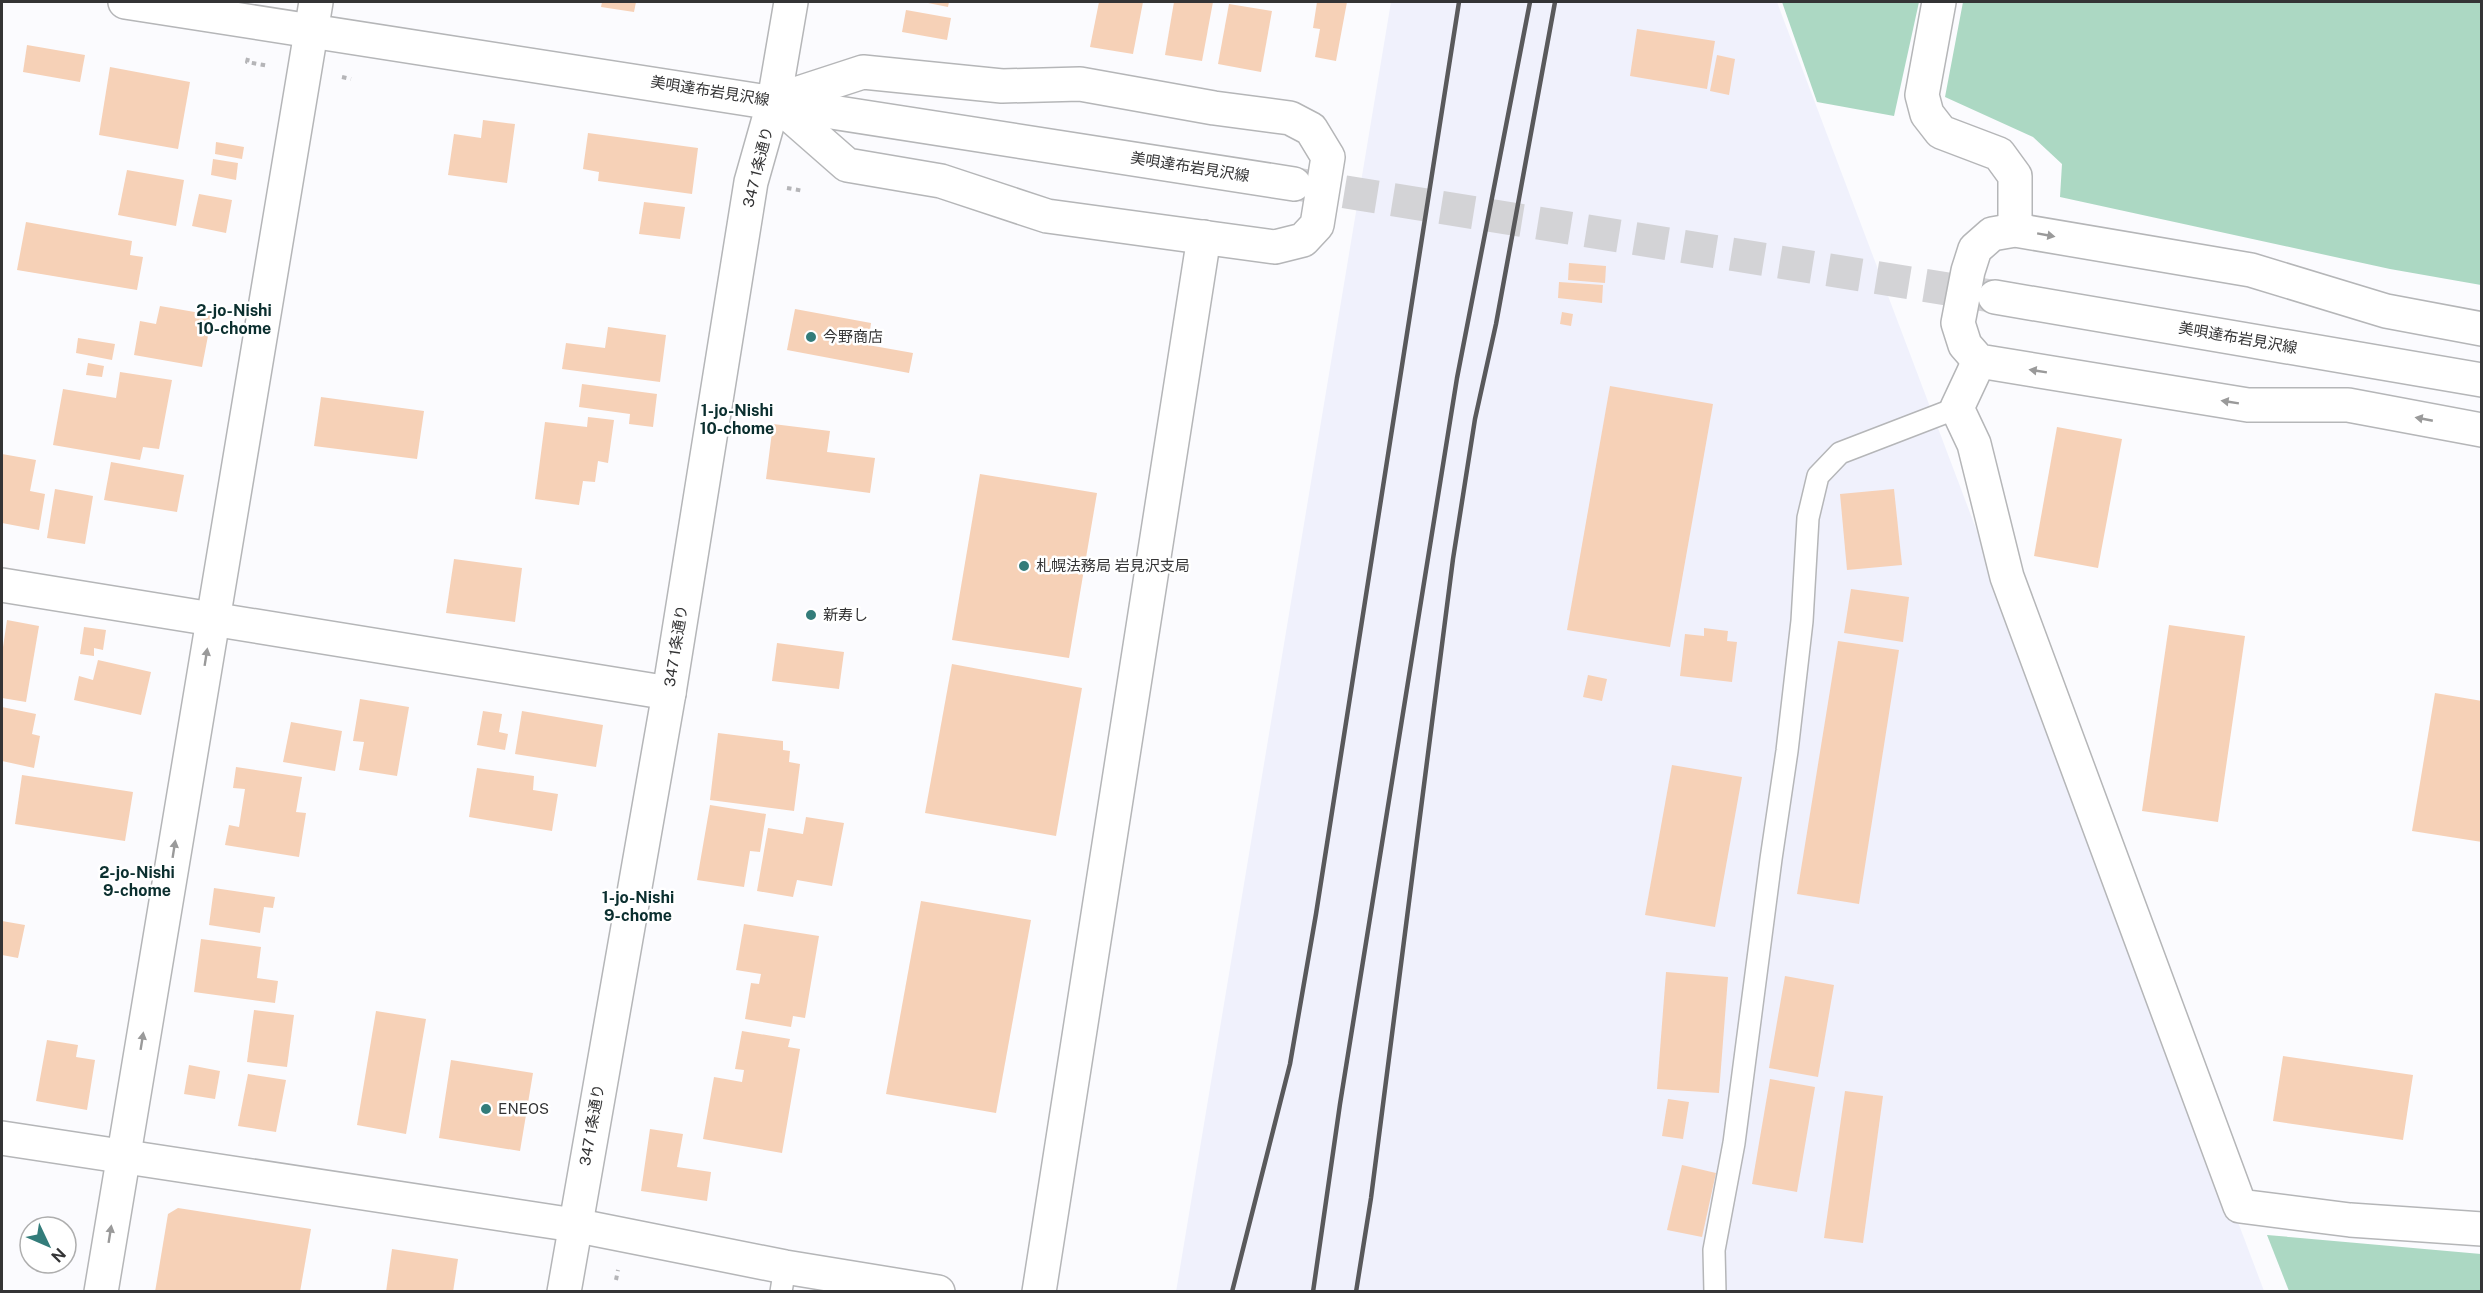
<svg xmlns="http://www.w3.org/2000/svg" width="2483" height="1293" font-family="'Public Sans','Noto Sans JP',sans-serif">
	<rect width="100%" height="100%" fill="#fbfbfe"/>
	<path fill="#f0f1fc" d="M 1391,2 L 1777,2 L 2264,1291 L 1176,1292 Z"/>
	<g fill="#acd8c3">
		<path d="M 1782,2 L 1919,2 L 1894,116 L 1817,102 Z"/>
		<path d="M 1963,2 L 2481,2 L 2481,285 L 2390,269 L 2060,197 L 2062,164 L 2033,137 L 1945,97 Z"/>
		<path d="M 2267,1235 L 2481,1254 L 2481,1291 L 2289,1291 Z"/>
	</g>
	<g fill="#f6d1b7">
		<path d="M 602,2 L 636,2 L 634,12 L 601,7 Z"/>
		<path d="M 923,2 L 949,2 L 948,7 Z"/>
		<path d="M 1099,2 L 1143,2 L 1133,54 L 1090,47 Z"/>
		<path d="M 1174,2 L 1213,2 L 1202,61 L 1165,55 Z"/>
		<path d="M 1317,2 L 1347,2 L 1336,61 L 1315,57 L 1320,29 L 1313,28 Z"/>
		<path d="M 1229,4 L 1272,11 L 1261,72 L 1218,64 Z"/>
		<path d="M 906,10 L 951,18 L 947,40 L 902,32 Z"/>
		<path d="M 1637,29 L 1715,41 L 1707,89 L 1630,76 Z"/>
		<path d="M 27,45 L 85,55 L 80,82 L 23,72 Z"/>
		<path d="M 1717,55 L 1735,59 L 1729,95 L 1710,91 Z"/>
		<path d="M 110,67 L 190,82 L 178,149 L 99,135 Z"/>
		<path d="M 483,120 L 515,124 L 507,183 L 448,175 L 454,134 L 481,138 Z"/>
		<path d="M 588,133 L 698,148 L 692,194 L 598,181 L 599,172 L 583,169 Z"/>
		<path d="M 216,142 L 244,147 L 242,159 L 215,154 Z"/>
		<path d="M 213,159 L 238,163 L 236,180 L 211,175 Z"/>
		<path d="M 127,170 L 184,180 L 176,226 L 118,215 Z"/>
		<path d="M 199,194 L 232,200 L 226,233 L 192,226 Z"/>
		<path d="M 644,202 L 685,207 L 680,239 L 639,234 Z"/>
		<path d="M 26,222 L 132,241 L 130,255 L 143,257 L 137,290 L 17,270 Z"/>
		<path d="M 1569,263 L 1606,266 L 1605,283 L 1568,280 Z"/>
		<path d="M 1559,282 L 1603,285 L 1602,303 L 1558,298 Z"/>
		<path d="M 160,306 L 212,315 L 202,367 L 134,355 L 140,321 L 156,324 Z"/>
		<path d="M 795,309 L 871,323 L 868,345 L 913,353 L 909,373 L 787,350 Z"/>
		<path d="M 1562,312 L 1573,314 L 1571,326 L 1560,324 Z"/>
		<path d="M 608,327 L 666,335 L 660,382 L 562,369 L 566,343 L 605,348 Z"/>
		<path d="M 78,338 L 115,344 L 112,360 L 76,353 Z"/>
		<path d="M 88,363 L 104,366 L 102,377 L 86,375 Z"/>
		<path d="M 120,372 L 172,380 L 159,449 L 143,447 L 140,460 L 53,445 L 63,389 L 116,398 Z"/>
		<path d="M 582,384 L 657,394 L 653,427 L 629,424 L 630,414 L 579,407 Z"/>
		<path d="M 1610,386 L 1713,404 L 1670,647 L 1567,630 Z"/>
		<path d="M 321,397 L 424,411 L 417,459 L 314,446 Z"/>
		<path d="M 588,417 L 614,420 L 608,463 L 598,461 L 595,482 L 583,481 L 579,505 L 535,499 L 545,422 L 587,427 Z"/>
		<path d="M 773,424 L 830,431 L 827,452 L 875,458 L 870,493 L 766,479 Z"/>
		<path d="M 2057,427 L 2122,439 L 2098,568 L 2034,556 Z"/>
		<path d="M 2,454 L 36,460 L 30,491 L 45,494 L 39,530 L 2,523 Z"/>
		<path d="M 111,462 L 184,475 L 177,512 L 104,500 Z"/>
		<path d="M 980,474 L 1097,493 L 1069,658 L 952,640 Z"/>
		<path d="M 55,489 L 93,496 L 85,544 L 47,538 Z"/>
		<path d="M 1894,489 L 1902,565 L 1847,570 L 1840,494 Z"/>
		<path d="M 454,559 L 522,568 L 515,622 L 446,613 Z"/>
		<path d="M 1851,589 L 1909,597 L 1903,642 L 1844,633 Z"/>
		<path d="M 7,620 L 39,626 L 26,702 L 2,698 L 2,654 Z"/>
		<path d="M 2169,625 L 2245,636 L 2218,822 L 2142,811 Z"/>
		<path d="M 84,627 L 106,630 L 103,650 L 94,648 L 94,656 L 80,654 Z"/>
		<path d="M 1704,628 L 1728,631 L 1727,641 L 1737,642 L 1732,682 L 1680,676 L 1685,634 L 1704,636 Z"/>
		<path d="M 1838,641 L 1899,650 L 1859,904 L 1797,894 Z"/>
		<path d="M 777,643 L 844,652 L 839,689 L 772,681 Z"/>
		<path d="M 98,660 L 151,672 L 141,715 L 74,700 L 79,676 L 93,680 Z"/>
		<path d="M 952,664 L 1082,688 L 1056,836 L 925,813 Z"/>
		<path d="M 1588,675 L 1607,679 L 1602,701 L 1583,697 Z"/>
		<path d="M 2435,693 L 2482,701 L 2482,842 L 2412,831 Z"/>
		<path d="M 360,699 L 409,707 L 397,776 L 359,770 L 364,742 L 353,741 Z"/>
		<path d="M 2,707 L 36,714 L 32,734 L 40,736 L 34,768 L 2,761 Z"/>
		<path d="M 483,711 L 502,714 L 499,732 L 508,734 L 505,750 L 477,745 Z"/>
		<path d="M 522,711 L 603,725 L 596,767 L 515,754 Z"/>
		<path d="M 291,722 L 342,731 L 335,771 L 283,762 Z"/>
		<path d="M 718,733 L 783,741 L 783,750 L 790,751 L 789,762 L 800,764 L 794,811 L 710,800 Z"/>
		<path d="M 1672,765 L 1742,777 L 1715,927 L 1645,915 Z"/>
		<path d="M 236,767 L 302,777 L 296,812 L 306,813 L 299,857 L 225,845 L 229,825 L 239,827 L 245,789 L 233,788 Z"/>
		<path d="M 477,768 L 534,776 L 533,790 L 558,794 L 552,831 L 469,817 Z"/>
		<path d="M 22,775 L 133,792 L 125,841 L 15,824 Z"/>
		<path d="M 710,805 L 766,814 L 760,852 L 750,851 L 744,887 L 697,880 Z"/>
		<path d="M 806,817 L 844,823 L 832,886 L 797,880 L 793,897 L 757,891 L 768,828 L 803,834 Z"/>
		<path d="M 214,888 L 275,897 L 273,908 L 264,907 L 260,933 L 209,925 Z"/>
		<path d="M 921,901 L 1031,920 L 996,1113 L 886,1094 Z"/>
		<path d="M 2,921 L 25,925 L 18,958 L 2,955 Z"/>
		<path d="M 744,924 L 819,936 L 805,1018 L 793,1016 L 791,1027 L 745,1019 L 751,983 L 759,984 L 761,974 L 736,970 Z"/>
		<path d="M 201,939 L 261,947 L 257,978 L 278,981 L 275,1003 L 194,992 Z"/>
		<path d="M 1666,972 L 1728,977 L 1719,1093 L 1657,1089 Z"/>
		<path d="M 1785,976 L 1834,985 L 1818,1077 L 1769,1068 Z"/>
		<path d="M 254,1010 L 294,1015 L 287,1067 L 247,1062 Z"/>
		<path d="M 376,1011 L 426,1019 L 406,1134 L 357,1125 Z"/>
		<path d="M 742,1031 L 790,1039 L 788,1047 L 800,1049 L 782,1153 L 703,1139 L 714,1077 L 742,1082 L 744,1070 L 735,1069 Z"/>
		<path d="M 47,1040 L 78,1045 L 76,1057 L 95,1060 L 87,1110 L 36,1101 Z"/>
		<path d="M 2283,1056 L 2413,1075 L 2403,1140 L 2273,1121 Z"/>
		<path d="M 451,1060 L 533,1073 L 520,1151 L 439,1138 Z"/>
		<path d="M 189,1065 L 220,1071 L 215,1099 L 184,1094 Z"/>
		<path d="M 248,1074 L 286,1080 L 276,1132 L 238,1126 Z"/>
		<path d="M 1770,1079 L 1815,1087 L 1797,1192 L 1752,1184 Z"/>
		<path d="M 1845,1091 L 1883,1096 L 1863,1243 L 1824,1238 Z"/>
		<path d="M 1668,1099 L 1689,1102 L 1683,1139 L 1662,1136 Z"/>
		<path d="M 650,1129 L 683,1134 L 677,1167 L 711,1172 L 707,1201 L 641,1191 Z"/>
		<path d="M 1682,1165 L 1716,1173 L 1702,1237 L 1667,1230 Z"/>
		<path d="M 178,1208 L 311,1229 L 300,1292 L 155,1292 L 168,1214 Z"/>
		<path d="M 392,1249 L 458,1259 L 453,1292 L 386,1292 Z"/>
	</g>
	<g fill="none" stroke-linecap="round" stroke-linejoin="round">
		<path stroke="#d3d3d6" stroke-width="33" stroke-dasharray="33 16" stroke-linecap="butt" d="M 1296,184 L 1991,296"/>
		<g stroke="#b5b6b8" stroke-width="24">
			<g id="lane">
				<path d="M 781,1292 L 785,1267"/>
				<path d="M 1715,1292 L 1714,1250 L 1734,1143 L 1771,859 L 1787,751 L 1802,621 L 1808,518 L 1818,476 L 1840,453 L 1957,408"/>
			</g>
		</g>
		<g stroke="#b5b6b8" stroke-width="36">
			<g id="street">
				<path d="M 1939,2 L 1922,95 L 1927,114 L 1941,132 L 1999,154 L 2015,176 L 2015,230"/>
				<path d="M 863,72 L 1002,86 L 1080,84 L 1214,108 L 1290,118 L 1311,129 L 1328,157 L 1317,225 L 1303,240 L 1275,247 L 1047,216 L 941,181 L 847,165 L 774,101 Z"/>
				<path d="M 2482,329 L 2386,311 L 2251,270 L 2015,230 L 1992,234 L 1975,249 L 1968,271 L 1958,323 L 1965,345 L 1979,361 L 2248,405 L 2348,405 L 2482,430"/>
				<path d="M 1979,361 L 1957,408 L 1974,444 L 2007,577 L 2240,1206 L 2350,1220 L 2482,1229"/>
				<path d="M 2,585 L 669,693"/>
				<path d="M 101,1292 L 311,32"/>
				<path d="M 1039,1292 L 1204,237"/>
			</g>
		</g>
		<g stroke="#b5b6b8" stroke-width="36">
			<g id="secondary">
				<path d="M 125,2 L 1294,184"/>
				<path d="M 311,32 L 316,2"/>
				<path d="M 1995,297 L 2482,380"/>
				<path d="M 2,1138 L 574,1225 L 785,1267 L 938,1292"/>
				<path d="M 564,1292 L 669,693 L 751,182 L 774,101 L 791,2"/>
			</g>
		</g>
		<g stroke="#b5b5b8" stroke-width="4" stroke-dasharray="4.5 4.5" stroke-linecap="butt">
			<path d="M 248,58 L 247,62 L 269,66"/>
			<path d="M 342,77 L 351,79"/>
			<path d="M 787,188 L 804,191"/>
			<path d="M 616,1280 L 618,1270"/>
		</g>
		<use href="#lane" stroke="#fff" stroke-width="21"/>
		<use href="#street" stroke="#fff" stroke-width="33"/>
		<use href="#secondary" stroke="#fff" stroke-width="33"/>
		<g stroke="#59595b" stroke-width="4.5">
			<path d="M 1232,1292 L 1290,1064 L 1316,914 L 1459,2"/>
			<path d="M 1313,1292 L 1340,1104 L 1457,378 L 1530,2"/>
			<path d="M 1356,1292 L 1371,1198 L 1453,559 L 1475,419 L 1496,324 L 1555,2"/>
		</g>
	</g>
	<defs><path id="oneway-solid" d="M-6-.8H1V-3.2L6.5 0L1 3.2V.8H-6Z" transform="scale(1.5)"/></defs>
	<g fill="#9a9a9a">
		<use href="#oneway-solid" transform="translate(2046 235) rotate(10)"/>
		<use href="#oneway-solid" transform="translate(2038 371) rotate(-171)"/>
		<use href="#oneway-solid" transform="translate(2230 402) rotate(-171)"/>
		<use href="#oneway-solid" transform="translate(2424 419) rotate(-169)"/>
		<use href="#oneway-solid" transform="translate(206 657) rotate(-81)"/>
		<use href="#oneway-solid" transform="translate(174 849) rotate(-81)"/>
		<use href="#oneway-solid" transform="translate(142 1041) rotate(-81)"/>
		<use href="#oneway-solid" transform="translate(110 1234) rotate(-81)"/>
	</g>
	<g fill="#337c7a" stroke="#fff" stroke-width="2">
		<circle cx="811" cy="337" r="6"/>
		<circle cx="1024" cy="566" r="6"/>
		<circle cx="811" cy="615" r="6"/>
		<circle cx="486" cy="1109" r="6"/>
	</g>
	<g text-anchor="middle" stroke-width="5" stroke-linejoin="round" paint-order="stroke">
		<g font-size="15" fill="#343435" stroke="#fff">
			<text transform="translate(710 91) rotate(9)" y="5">美唄達布岩見沢線</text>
			<text transform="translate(758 167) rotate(-76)" y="5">347 1条通り</text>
			<text transform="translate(1190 167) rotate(9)" y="5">美唄達布岩見沢線</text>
			<text transform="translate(2238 338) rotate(10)" y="5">美唄達布岩見沢線</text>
			<text transform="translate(676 646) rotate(-81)" y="5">347 1条通り</text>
			<text transform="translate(592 1125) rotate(-80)" y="5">347 1条通り</text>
		</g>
		<g font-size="15" fill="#343435" stroke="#fff" text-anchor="start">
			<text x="823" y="342">今野商店</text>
			<text x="1036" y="571">札幌法務局 岩見沢支局</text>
			<text x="823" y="620">新寿し</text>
			<text x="498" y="1114">ENEOS</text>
		</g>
		<g font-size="16" font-weight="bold" fill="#0b2f2f" stroke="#fff">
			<text x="234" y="316">2-jo-Nishi<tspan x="234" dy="18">10-chome</tspan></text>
			<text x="737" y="416">1-jo-Nishi<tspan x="737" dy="18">10-chome</tspan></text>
			<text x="137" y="878">2-jo-Nishi<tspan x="137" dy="18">9-chome</tspan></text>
			<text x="638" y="903">1-jo-Nishi<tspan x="638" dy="18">9-chome</tspan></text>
		</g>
	</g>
	<rect width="2483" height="1293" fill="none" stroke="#343435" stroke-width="6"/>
	<g transform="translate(48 1245) rotate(134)"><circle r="28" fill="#ffffff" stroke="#aeaeae" stroke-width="1.5"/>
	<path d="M0-4.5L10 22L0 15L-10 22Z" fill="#337c7a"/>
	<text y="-9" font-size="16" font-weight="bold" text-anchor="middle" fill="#343435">N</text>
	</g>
</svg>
